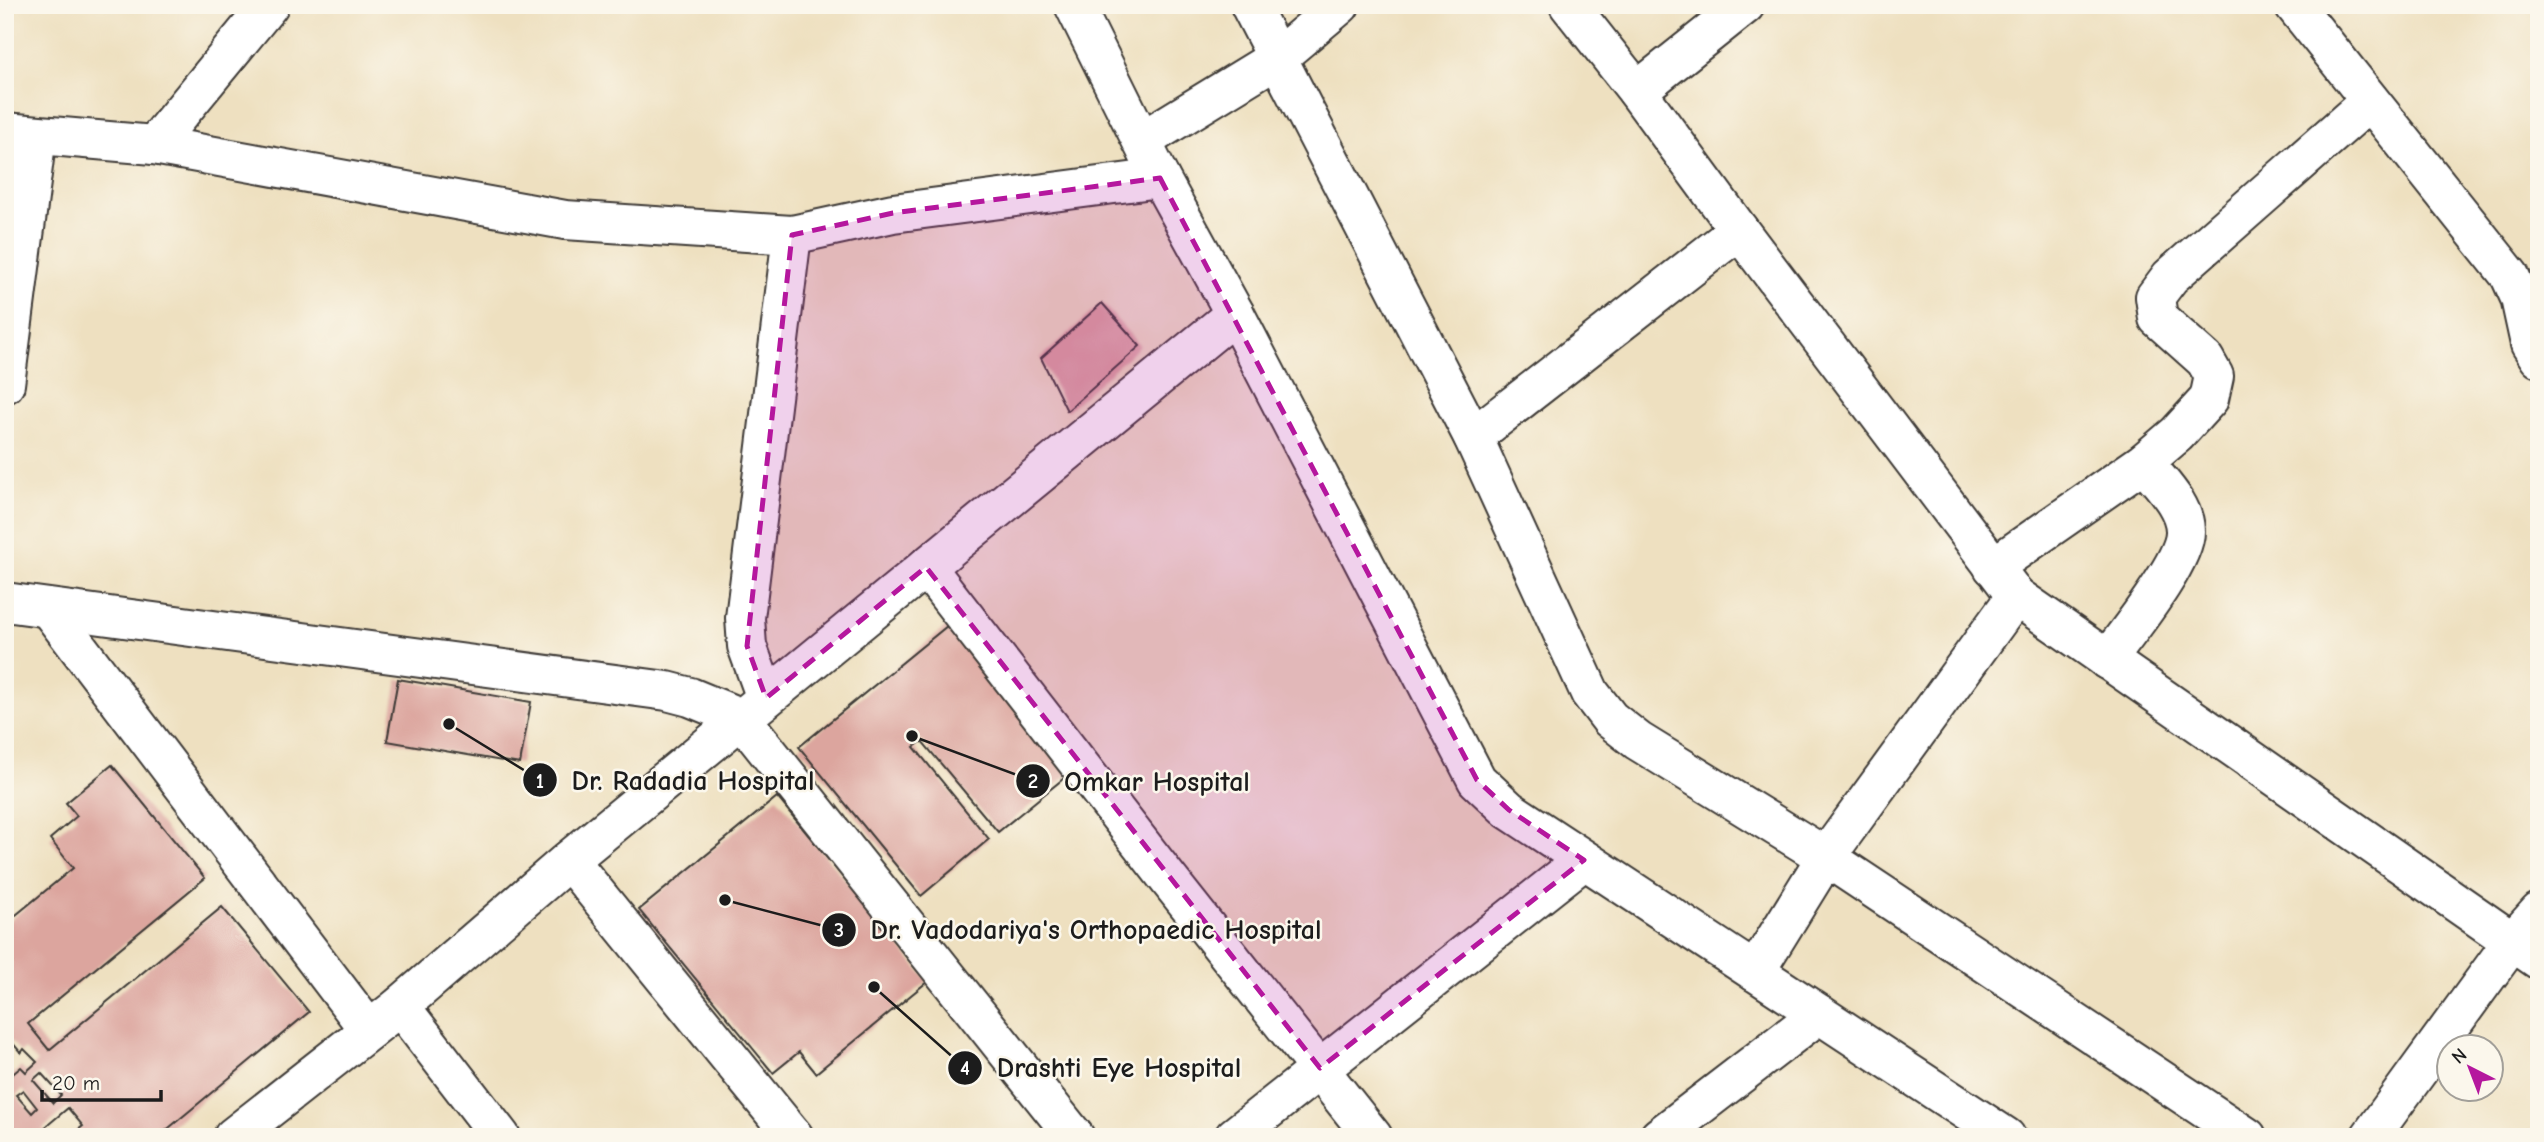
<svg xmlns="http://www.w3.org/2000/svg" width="2544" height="1142" font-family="'Comic Neue',sans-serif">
	<rect width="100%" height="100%" fill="#fbf7ec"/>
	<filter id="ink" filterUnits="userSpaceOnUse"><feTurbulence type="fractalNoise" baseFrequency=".0143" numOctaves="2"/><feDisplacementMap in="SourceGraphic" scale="14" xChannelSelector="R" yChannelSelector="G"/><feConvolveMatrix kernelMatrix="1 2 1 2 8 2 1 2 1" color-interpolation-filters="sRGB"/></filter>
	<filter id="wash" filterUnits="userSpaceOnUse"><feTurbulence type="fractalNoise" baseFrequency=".00686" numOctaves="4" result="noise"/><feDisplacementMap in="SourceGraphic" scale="28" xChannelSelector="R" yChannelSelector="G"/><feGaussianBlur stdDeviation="1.57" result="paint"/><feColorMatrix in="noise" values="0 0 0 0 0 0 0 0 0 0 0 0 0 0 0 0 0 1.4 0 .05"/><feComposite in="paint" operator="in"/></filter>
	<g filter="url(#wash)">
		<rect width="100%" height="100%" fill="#eee0c0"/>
		<g id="blocks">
			<g fill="#dca59e" fill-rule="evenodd">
				<path d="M 1102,303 L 1140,346 L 1067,411 L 1041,358 Z"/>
				<path d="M 947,626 L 1069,774 L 998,832 L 922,741 L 914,747 L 989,839 L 921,896 L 799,747 Z"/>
				<path d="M 398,679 L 531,702 L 520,764 L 387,741 Z"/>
				<path d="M 112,765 L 205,878 L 28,1024 L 49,1050 L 222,907 L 309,1012 L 158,1137 L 69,1137 L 83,1126 L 68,1108 L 43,1129 L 50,1137 L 5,1137 L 5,1075 L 8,1078 L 21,1067 L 26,1072 L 37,1062 L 24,1049 L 21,1053 L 10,1040 L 5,1044 L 5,969 L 12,963 L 5,955 L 5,924 L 73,868 L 50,839 L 77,816 L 66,803 ZM 41,1073 L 61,1095 L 53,1103 L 33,1080 ZM 23,1090 L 37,1108 L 32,1113 L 16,1095 Z"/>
				<path d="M 777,797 L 928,981 L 816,1073 L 799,1052 L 773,1073 L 639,910 Z"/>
			</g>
		</g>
	</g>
	<g filter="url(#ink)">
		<use href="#blocks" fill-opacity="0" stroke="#3c3935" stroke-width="2"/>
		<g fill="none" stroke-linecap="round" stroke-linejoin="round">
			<g stroke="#3c3935" stroke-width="42">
				<g id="minor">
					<path d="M 1074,5 L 1160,178 L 1235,314 L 1477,780 L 1509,810 L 2006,1137"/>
					<path d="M 1250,5 L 1473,437 L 1590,693 L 1610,719 L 1638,741 L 1826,857 L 2247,1137"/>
					<path d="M 1569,5 L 1637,91 L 1739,230 L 2016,596"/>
					<path d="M 2294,5 L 2510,276 L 2520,298 L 2530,344 L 2539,358"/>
					<path d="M 1637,91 L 1745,5"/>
					<path d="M 5,132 L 154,145 L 565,220 L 792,235 L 893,213 L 1160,178"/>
					<path d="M 1143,140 L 1277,58 L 1340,5"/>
					<path d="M 154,145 L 269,5"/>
					<path d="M 5,384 L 37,135"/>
					<path d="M 1473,437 L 1739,230"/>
					<path d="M 926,567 L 1169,880 L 1373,1137"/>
					<path d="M 1993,567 L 2144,462 L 2177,434 L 2209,399 L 2214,376 L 2205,360 L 2158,318 L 2155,297 L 2170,277 L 2370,101"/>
					<path d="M 5,602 L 667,691 L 690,697 L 741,718 L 1075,1137"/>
					<path d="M 49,609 L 369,1030"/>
					<path d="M 2107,660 C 2126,634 2186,561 2185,531 C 2185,505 2159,482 2144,462"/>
					<path d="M 766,698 L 747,646 L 745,618 L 792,235"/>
					<path d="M 569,860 L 794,1137"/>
					<path d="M 1755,972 L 1826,857 L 2016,596 L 2539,960"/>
					<path d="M 400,1006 L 501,1137"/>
					<path d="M 233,1137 L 400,1006 L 569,860 L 1235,314"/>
					<path d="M 1234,1137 L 1584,860"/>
					<path d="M 1659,1137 L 1819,1014"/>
					<path d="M 2370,1137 L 2512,942 L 2539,912"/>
				</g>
			</g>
			<use href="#minor" stroke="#fff" stroke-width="38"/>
		</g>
	</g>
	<path fill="#b5179e" fill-opacity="0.2" stroke="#b5179e" stroke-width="5" stroke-dasharray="14 9" stroke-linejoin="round" d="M 1160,178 L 1477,780 L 1509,810 L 1584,860 L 1320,1068 L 926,567 L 766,698 L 747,646 L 792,235 L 893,213 Z"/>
	<path fill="none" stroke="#1c1c1c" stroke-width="2.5" d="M449 724L540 780M912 736L1033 781M725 900L839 930M874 987L965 1068"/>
	<g fill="#1c1c1c" stroke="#fbf7ec" stroke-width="2.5">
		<circle cx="449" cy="724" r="7"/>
		<circle cx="912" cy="736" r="7"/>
		<circle cx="725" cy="900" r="7"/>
		<circle cx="874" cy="987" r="7"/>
		<circle cx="540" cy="780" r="18"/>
		<circle cx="1033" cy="781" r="18"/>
		<circle cx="839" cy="930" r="18"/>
		<circle cx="965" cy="1068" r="18"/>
	</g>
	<g font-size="21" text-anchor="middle" font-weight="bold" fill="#fff">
		<text x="540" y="788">1</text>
		<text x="1033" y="788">2</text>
		<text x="839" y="937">3</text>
		<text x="965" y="1075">4</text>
	</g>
	<g font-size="28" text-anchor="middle" font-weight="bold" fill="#1c1c1c" stroke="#fbf7ec" stroke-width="5" stroke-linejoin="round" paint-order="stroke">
		<text x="693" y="790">Dr. Radadia Hospital</text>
		<text x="1157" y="791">Omkar Hospital</text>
		<text x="1096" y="939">Dr. Vadodariya's Orthopaedic Hospital</text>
		<text x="1119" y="1077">Drashti Eye Hospital</text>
	</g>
	<rect width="2544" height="1142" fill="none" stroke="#fbf7ec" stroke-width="28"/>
	<g transform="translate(2470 1068) rotate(318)"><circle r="33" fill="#fbf7ec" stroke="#a29f99" stroke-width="2"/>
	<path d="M0-5L12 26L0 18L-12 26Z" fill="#b5179e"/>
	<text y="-10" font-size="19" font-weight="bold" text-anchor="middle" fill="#1c1c1c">N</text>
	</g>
	<path d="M42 1090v10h119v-10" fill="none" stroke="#1c1c1c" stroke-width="3.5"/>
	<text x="52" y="1090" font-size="21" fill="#1c1c1c" stroke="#fbf7ec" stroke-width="5" paint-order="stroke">20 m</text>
</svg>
